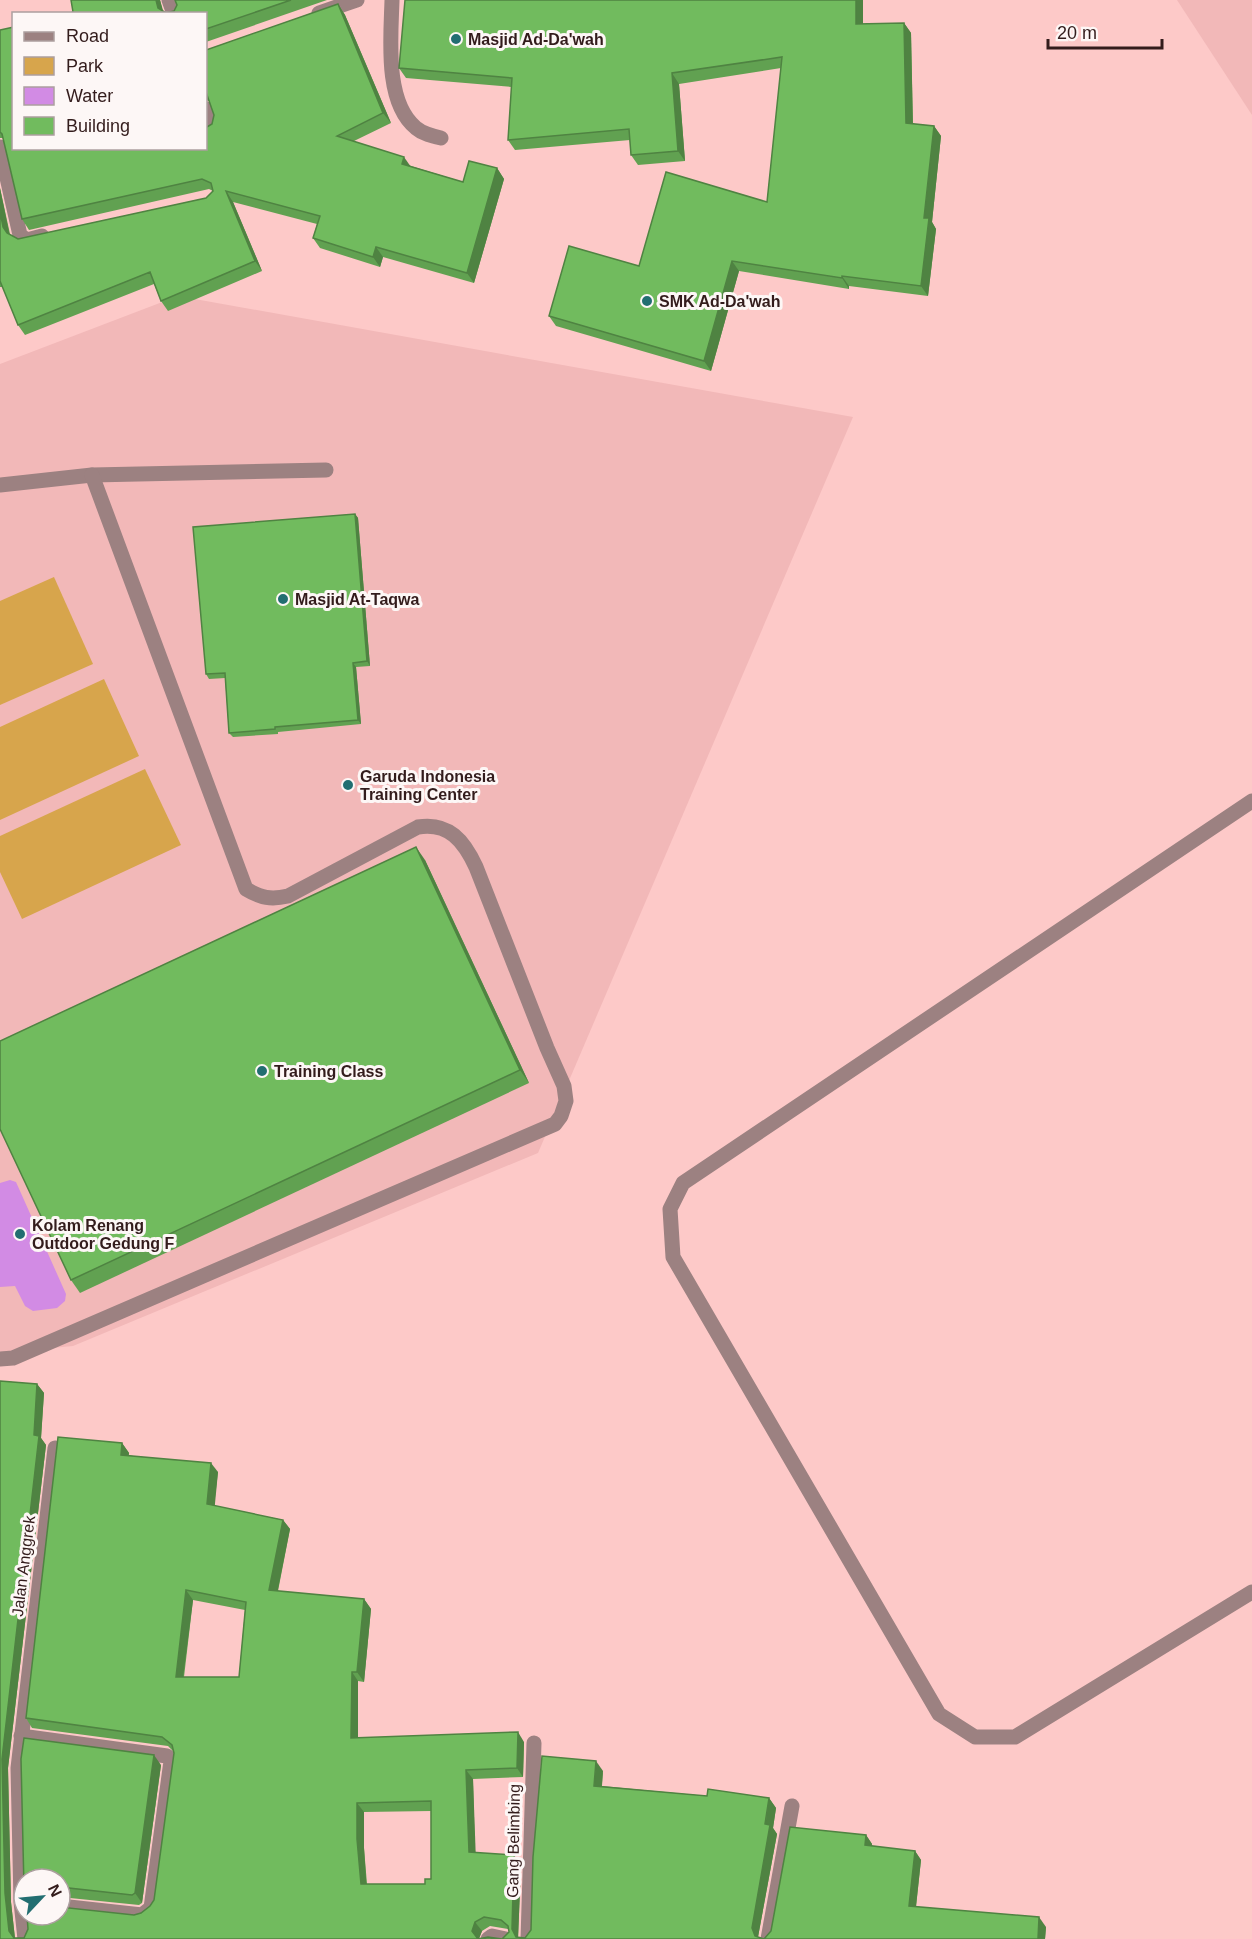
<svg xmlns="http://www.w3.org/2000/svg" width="1252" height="1939" font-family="Arial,sans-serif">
	<rect width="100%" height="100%" fill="#fdc9c8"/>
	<g fill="#f2b8b8">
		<path d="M 1177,0 L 1252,0 L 1252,115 Z"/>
		<path d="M 178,296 L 853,417 L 538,1153 L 73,1346 L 0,1353 L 0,364 Z"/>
	</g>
	<g fill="#d7a54c">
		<path d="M 54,577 L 93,664 L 0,705 L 0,601 Z"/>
		<path d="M 104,679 L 139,756 L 0,820 L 0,727 Z"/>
		<path d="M 145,769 L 181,845 L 22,919 L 0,872 L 0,836 Z"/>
	</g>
	<path fill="#d28be4" d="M 10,1180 L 16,1182 L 66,1294 L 65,1301 L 57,1308 L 33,1311 L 25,1306 L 15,1286 L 0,1287 L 0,1183 Z"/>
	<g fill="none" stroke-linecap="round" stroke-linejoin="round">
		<g stroke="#9c8181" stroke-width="15">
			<path d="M 0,485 L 92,475 L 326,470"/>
			<path d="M 1252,801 L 683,1183 L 670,1209 L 673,1257 L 939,1714 L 975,1737 L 1015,1737 L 1252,1592"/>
			<path d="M 0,1359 L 13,1358 L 555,1124 L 561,1116 L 566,1101 L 564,1086 L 547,1048 L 476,867 C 464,841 449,822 418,827 L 288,896 C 271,900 261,898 246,889 L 92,475"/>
		</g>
		<g stroke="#9c8181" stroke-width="15">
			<path d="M 169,0 L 174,14"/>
			<path d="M 392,0 C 391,37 384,102 416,128 C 423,134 432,136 441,138"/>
			<path d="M 319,13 L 357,0"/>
			<path d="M 206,109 L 212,128"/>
			<path d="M 0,147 L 20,235 L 27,240 L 42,236"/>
			<path d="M 21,1736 L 167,1756 L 171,1761 L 151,1908 L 142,1915 L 60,1906"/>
			<path d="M 25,1939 L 21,1902 L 18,1768 L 55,1448"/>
			<path d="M 488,1939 L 492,1936 L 506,1939"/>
			<path d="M 528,1939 L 534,1743"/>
			<path d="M 768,1939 L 792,1806"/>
		</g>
	</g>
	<g fill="#61a151" fill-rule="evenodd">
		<path d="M 71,0 L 160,0 L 163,12 L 166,13 L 174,11 L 177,5 L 175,0 L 327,0 L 206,42 L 206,14 L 69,14 L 73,12 Z"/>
		<path d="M 863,0 L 863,24 L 904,23 L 911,33 L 913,124 L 934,126 L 941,136 L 932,222 L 936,229 L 928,296 L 849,286 L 849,289 L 739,271 L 711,371 L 556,326 L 549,316 L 639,266 L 767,202 L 781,68 L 679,84 L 685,161 L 638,165 L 631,155 L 630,140 L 515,150 L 508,140 L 512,87 L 406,78 L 399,68 Z"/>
		<path d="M 338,4 L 345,15 L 391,123 L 354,141 L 411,166 L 463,182 L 497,168 L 504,179 L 474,283 L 383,257 L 380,267 L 320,248 L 313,238 L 317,224 L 233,202 L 262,271 L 168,311 L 161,301 L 154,284 L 25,335 L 18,325 L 3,287 L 0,287 L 0,188 L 10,234 L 18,239 L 206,198 L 213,191 L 209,189 L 29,230 L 22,219 L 3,138 L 0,138 L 0,30 L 14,148 L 207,127 L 212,124 L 214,115 L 209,101 L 206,100 L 206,50 Z"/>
		<path d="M 355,514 L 358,518 L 370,666 L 356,667 L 361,724 L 278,732 L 278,734 L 233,737 L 229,733 L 225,678 L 209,679 L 206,674 Z"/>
		<path d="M 425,860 L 529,1083 L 80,1293 L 71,1280 Z"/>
		<path d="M 0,1381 L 37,1384 L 44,1393 L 41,1438 L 46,1445 L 8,1768 L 11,1902 L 15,1938 L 24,1938 L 134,1915 L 141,1913 L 150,1906 L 154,1900 L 174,1753 L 173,1751 L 168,1746 L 32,1728 L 26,1718 L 122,1443 L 129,1453 L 128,1455 L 218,1472 L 214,1506 L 283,1520 L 290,1529 L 278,1591 L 364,1599 L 371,1609 L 364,1682 L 358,1681 L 358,1738 L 524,1742 L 523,1777 L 473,1779 L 475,1853 L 521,1865 L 518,1938 L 525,1938 L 531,1930 L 603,1771 L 602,1786 L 707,1796 L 769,1798 L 776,1808 L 773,1828 L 777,1834 L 758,1937 L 764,1939 L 866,1835 L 872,1844 L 872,1846 L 915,1851 L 921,1860 L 916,1907 L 1046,1927 L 1045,1939 L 0,1939 ZM 193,1600 L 245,1610 L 239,1677 L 184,1677 ZM 431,1811 L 431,1879 L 425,1884 L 367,1884 L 364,1848 L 364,1812 ZM 490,1926 L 508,1929 L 509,1932 L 502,1939 L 479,1938 L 482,1931 Z"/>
		<path d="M 161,1765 L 142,1903 L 139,1905 L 60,1897 L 60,1879 Z"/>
	</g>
	<g fill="#4f8342">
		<path d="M 156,0 L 160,0 L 164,14 L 158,8 Z"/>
		<path d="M 856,0 L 863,0 L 863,34 L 856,24 Z"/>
		<path d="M 338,4 L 345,15 L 391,123 L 383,113 Z"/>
		<path d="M 904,23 L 911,33 L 913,133 L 906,123 Z"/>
		<path d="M 672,73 L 679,84 L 685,161 L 678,151 Z"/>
		<path d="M 934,126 L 941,136 L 932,222 L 936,229 L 928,296 L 921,286 L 924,218 Z"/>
		<path d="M 404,157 L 411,167 L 402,164 Z"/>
		<path d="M 497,168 L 504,179 L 474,283 L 467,273 Z"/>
		<path d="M 0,188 L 10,237 L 3,227 L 0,211 Z"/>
		<path d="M 226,191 L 233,202 L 262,271 L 255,261 Z"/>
		<path d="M 376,247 L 383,257 L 380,267 L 373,257 Z"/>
		<path d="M 732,261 L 739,271 L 711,371 L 704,361 Z"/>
		<path d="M 842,276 L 849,286 L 849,289 L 842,278 Z"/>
		<path d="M 355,514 L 358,518 L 370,666 L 367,661 Z"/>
		<path d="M 353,663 L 356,667 L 361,724 L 358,720 Z"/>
		<path d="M 416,847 L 425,860 L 529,1083 L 520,1070 Z"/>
		<path d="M 37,1384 L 44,1393 L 41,1438 L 46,1445 L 8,1768 L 11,1902 L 15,1939 L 9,1931 L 5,1893 L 2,1759 L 34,1435 Z"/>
		<path d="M 122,1443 L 129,1453 L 128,1464 L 121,1455 Z"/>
		<path d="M 211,1463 L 218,1472 L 214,1514 L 207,1504 Z"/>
		<path d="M 283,1520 L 290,1529 L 276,1599 L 269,1590 Z"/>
		<path d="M 186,1590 L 193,1600 L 182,1686 L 176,1677 Z"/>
		<path d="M 364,1599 L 371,1609 L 364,1682 L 357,1672 Z"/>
		<path d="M 352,1672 L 358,1681 L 358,1748 L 351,1738 Z"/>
		<path d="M 518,1732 L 524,1742 L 523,1777 L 517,1768 Z"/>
		<path d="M 154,1755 L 161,1765 L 142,1903 L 135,1893 Z"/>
		<path d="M 596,1761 L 603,1771 L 601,1795 L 594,1786 Z"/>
		<path d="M 466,1770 L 473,1779 L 476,1862 L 469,1852 Z"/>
		<path d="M 769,1798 L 776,1808 L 773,1828 L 777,1834 L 758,1937 L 755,1936 L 752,1928 Z"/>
		<path d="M 357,1803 L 364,1812 L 364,1848 L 367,1893 L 361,1884 L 357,1839 Z"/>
		<path d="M 866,1835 L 872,1844 L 871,1855 L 865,1845 Z"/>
		<path d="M 915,1851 L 921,1860 L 915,1915 L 909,1906 Z"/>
		<path d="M 514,1855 L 521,1865 L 518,1939 L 517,1939 L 512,1929 Z"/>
		<path d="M 1039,1917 L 1046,1927 L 1045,1939 L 1038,1939 Z"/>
		<path d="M 475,1922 L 482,1931 L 479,1939 L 477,1939 L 472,1931 Z"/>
	</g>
	<g fill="#71bb5e" stroke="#4f8342" stroke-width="1.5" fill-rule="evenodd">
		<path d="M 71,0 L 156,0 L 158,8 L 166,13 L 174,11 L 177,5 L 175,0 L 291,0 L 206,29 L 206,14 L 69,14 L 73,12 Z"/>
		<path d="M 405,0 L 856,0 L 856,24 L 904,23 L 906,123 L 934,126 L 924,218 L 929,218 L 921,286 L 842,276 L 842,278 L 732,261 L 704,361 L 549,316 L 569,246 L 639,266 L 666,172 L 767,202 L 782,57 L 672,73 L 678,151 L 631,155 L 629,129 L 508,140 L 512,78 L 399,68 Z"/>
		<path d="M 338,4 L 383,113 L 337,136 L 404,157 L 402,164 L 463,182 L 469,161 L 497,168 L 467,273 L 376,247 L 373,257 L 313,238 L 320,216 L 226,191 L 255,261 L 161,301 L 150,272 L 18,325 L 0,281 L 0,211 L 3,227 L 7,233 L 18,239 L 206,198 L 213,191 L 211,183 L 202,179 L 22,219 L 2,134 L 0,132 L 0,30 L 14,27 L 14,148 L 206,148 L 206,127 L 207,127 L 212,124 L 214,115 L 206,92 L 206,50 Z"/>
		<path d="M 355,514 L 367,661 L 353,663 L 358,720 L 275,727 L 275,729 L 229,733 L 225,673 L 206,674 L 193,527 Z"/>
		<path d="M 416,847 L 520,1070 L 71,1280 L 0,1129 L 0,1041 Z"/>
		<path d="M 0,1381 L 37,1384 L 34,1435 L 39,1436 L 2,1759 L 5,1893 L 9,1931 L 14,1938 L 24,1938 L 28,1929 L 27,1915 L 60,1915 L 60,1907 L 134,1915 L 141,1913 L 150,1906 L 154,1900 L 174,1753 L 172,1745 L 162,1737 L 26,1718 L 58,1437 L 122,1443 L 121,1455 L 211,1463 L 207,1504 L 283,1520 L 269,1590 L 364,1599 L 357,1672 L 352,1672 L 351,1738 L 518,1732 L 517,1768 L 466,1770 L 469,1852 L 514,1855 L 512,1929 L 516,1937 L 525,1938 L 531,1930 L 533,1857 L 542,1756 L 596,1761 L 594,1786 L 707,1796 L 708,1789 L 769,1798 L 765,1824 L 770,1825 L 752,1928 L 755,1936 L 764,1939 L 771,1931 L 790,1827 L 866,1835 L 865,1845 L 915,1851 L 909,1906 L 1039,1917 L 1038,1939 L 0,1939 ZM 186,1590 L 246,1602 L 239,1677 L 176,1677 ZM 431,1801 L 431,1879 L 425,1879 L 425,1884 L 361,1884 L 357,1839 L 357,1803 ZM 484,1917 L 501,1920 L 508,1926 L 509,1932 L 502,1939 L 488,1937 L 478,1939 L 472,1931 L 475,1922 Z"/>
		<path d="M 24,1738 L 154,1755 L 135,1893 L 132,1895 L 60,1887 L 60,1879 L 24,1879 L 24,1888 L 21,1759 Z"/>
	</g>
	<g fill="#226e71" stroke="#fdf7f6" stroke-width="2">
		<circle cx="456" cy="39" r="6"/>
		<circle cx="647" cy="301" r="6"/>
		<circle cx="283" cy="599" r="6"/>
		<circle cx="348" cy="785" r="6"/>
		<circle cx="262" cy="1071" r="6"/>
		<circle cx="20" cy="1234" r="6"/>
	</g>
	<g text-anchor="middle" stroke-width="6" stroke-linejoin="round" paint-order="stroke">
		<g font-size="16" font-weight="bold" fill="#331c1c" stroke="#fdf7f6" text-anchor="start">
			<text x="468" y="45">Masjid Ad-Da'wah</text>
			<text x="659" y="307">SMK Ad-Da'wah</text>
			<text x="295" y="605">Masjid At-Taqwa</text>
			<text x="360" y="782">Garuda Indonesia<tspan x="360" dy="18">Training Center</tspan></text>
			<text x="274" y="1077">Training Class</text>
			<text x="32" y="1231">Kolam Renang<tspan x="32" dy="18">Outdoor Gedung F</tspan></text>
		</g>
		<g font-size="16" fill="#331c1c" stroke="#fdf7f6">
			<text transform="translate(23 1566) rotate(-83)" y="6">Jalan Anggrek</text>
			<text transform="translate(513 1841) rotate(-89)" y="6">Gang Belimbing</text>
		</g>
	</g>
	<rect x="12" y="12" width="195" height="138" fill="#fdf7f6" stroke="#ac9f9f" stroke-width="1.5"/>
	<rect x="24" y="32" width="30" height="9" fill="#9c8181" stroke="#ac9f9f" stroke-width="1.5"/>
	<text x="66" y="42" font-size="18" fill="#331c1c">Road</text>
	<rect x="24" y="57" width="30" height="18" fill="#d7a54c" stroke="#ac9f9f" stroke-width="1.5"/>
	<text x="66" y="72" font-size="18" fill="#331c1c">Park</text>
	<rect x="24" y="87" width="30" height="18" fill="#d28be4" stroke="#ac9f9f" stroke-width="1.5"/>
	<text x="66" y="102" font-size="18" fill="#331c1c">Water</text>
	<rect x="24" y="117" width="30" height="18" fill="#71bb5e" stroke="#ac9f9f" stroke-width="1.5"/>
	<text x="66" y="132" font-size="18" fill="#331c1c">Building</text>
	<g transform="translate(42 1897) rotate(64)"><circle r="28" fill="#fdf7f6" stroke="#ac9f9f" stroke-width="1.5"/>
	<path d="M0-4.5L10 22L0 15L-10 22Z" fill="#226e71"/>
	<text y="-9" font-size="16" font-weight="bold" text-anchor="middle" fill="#331c1c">N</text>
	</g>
	<path d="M1048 39v9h114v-9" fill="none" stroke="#331c1c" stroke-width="3"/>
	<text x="1057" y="39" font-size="18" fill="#331c1c" stroke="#fdf7f6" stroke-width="4.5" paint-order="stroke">20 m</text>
</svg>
